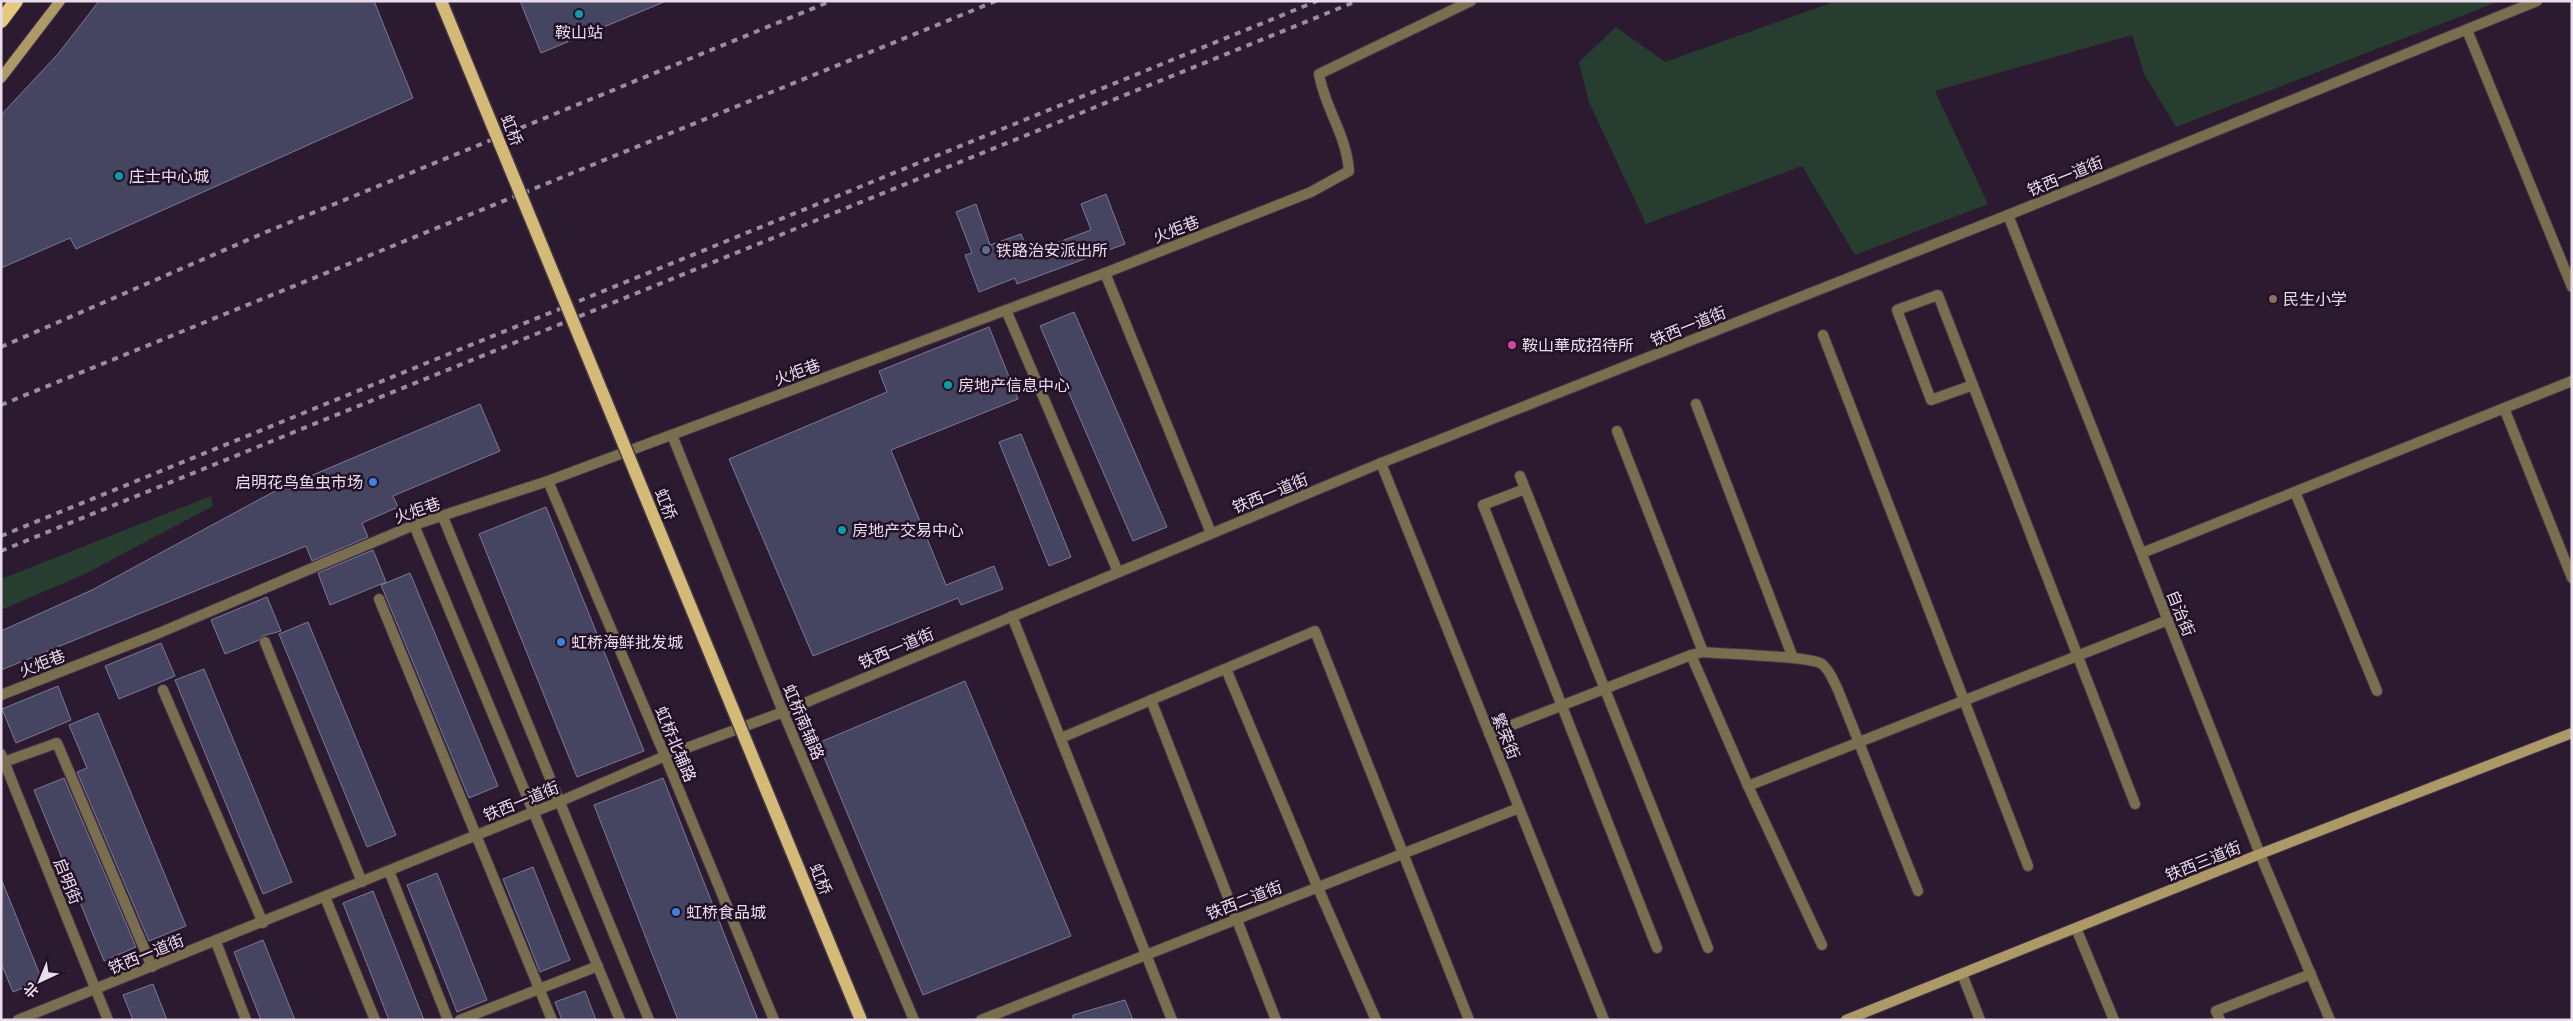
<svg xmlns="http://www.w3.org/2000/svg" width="2573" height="1021" font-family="Rubik,'Noto Sans SC',sans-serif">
	<rect width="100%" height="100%" fill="#2c1a30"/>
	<g fill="#263d30">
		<path d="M 1836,1 L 2500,1 L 2176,127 L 2144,74 L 2132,35 L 1935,91 L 1988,204 L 1855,255 L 1802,166 L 1646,224 L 1589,102 L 1579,62 L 1616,27 L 1665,62 Z"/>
		<path d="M 211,496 L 213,506 L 85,574 L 1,610 L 1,579 Z"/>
	</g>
	<g fill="#454562" stroke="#797a99">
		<path d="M 99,1 L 374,1 L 413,98 L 76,249 L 70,238 L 1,268 L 1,115 L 58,54 Z"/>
		<path d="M 520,1 L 664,1 L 664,2 L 541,53 Z"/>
		<path d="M 1106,194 L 1125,244 L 1017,284 L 1015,278 L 979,292 L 965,255 L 972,253 L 956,212 L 976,204 L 990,245 L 1021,234 L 1029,253 L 1091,230 L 1081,204 Z"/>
		<path d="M 1074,312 L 1167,527 L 1133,541 L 1040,326 Z"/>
		<path d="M 989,327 L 1018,399 L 891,450 L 946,585 L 994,566 L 1003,589 L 961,605 L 958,598 L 813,656 L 729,459 L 887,392 L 879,371 Z"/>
		<path d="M 480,404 L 500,451 L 393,496 L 398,507 L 362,523 L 368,537 L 312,561 L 306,546 L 1,670 L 1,631 L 92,590 L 275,491 Z"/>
		<path d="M 1021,434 L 1071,557 L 1049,566 L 999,442 Z"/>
		<path d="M 546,507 L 644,751 L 577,777 L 479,534 Z"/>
		<path d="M 373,550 L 386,582 L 330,605 L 318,573 Z"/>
		<path d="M 410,573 L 498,786 L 469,798 L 381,585 Z"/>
		<path d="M 267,597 L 281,631 L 262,636 L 259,640 L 225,654 L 211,620 Z"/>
		<path d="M 308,622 L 396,835 L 367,847 L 279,634 Z"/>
		<path d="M 161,643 L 175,676 L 119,699 L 105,666 Z"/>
		<path d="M 204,669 L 292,882 L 263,894 L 175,680 Z"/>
		<path d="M 965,681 L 1071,936 L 923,995 L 818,743 Z"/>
		<path d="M 58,686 L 71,720 L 16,743 L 2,709 Z"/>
		<path d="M 98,713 L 186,926 L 149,941 L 77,772 L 87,768 L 69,725 Z"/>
		<path d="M 64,778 L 136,947 L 104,961 L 34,790 Z"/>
		<path d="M 663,778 L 758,1020 L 678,1020 L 594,805 Z"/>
		<path d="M 533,867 L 570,960 L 540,972 L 503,879 Z"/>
		<path d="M 437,873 L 487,1000 L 457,1012 L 407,885 Z"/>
		<path d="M 2,881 L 42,980 L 13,992 L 1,963 Z"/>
		<path d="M 373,891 L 424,1020 L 389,1020 L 343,903 Z"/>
		<path d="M 263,940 L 295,1020 L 261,1020 L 234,952 Z"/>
		<path d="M 153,984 L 167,1020 L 133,1020 L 123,995 Z"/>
		<path d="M 585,991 L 596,1020 L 562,1020 L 555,1002 Z"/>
		<path d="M 1125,1000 L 1133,1020 L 1073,1020 L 1073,1015 Z"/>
	</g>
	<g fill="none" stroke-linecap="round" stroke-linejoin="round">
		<g stroke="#46354a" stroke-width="12">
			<g id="service">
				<path d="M 2467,30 L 2572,287"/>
				<path d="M 1105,273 L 1211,533"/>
				<path d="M 1006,310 L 1118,572"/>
				<path d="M 1823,335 L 2028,866"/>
				<path d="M 1973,385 L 1931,400 L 1897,310 L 1938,295 L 2135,804"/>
				<path d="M 1696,404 L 1793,658"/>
				<path d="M 2504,408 L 2572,578"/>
				<path d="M 1617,431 L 1703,652"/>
				<path d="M 672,435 L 783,712 L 914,1020"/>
				<path d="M 1520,476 L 1708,948"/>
				<path d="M 548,481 L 665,756 L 774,1020"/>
				<path d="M 1525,489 L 1483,505 L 1657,948"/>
				<path d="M 2295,492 L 2377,691"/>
				<path d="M 414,525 L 620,1020"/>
				<path d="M 2142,553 L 2572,381"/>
				<path d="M 379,599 L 552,1020"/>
				<path d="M 1012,616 L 1172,1020"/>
				<path d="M 265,642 L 362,882"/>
				<path d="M 1691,655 L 1748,786 L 1822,945"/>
				<path d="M 1226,669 L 1318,888 L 1376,1020"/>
				<path d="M 163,690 L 263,923"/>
				<path d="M 1151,700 L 1276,1020"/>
				<path d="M 1489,734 L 1691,655 L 1703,652 C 1723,654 1810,656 1822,664 C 1830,670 1834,682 1838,690 L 1918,891"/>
				<path d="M 1061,738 L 1315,631 L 1469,1020"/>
				<path d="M 4,762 L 57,743 L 152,967"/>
				<path d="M 1748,786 L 2168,620"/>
				<path d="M 389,871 L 448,1020"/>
				<path d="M 325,897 L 375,1020"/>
				<path d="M 2076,928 L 2114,1020"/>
				<path d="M 216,942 L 246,1020"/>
				<path d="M 1962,974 L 1980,1020"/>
				<path d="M 460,1020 L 598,966"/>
				<path d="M 2220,1020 L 2216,1011 L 2311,974"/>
			</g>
		</g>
		<g stroke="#46354a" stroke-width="12">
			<g id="minor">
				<path d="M 2008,215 L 2260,854 L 2330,1020"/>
				<path d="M 1381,463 L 1604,1020"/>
				<path d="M 443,517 L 649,1020"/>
				<path d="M 1,695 L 159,633 L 414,525 L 548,481 L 1105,273 L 1311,192 L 1349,171 C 1346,133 1325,109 1319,74 L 1471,1"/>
				<path d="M 1,754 L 108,1020"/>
				<path d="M 18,1020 L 561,801 L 665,756 L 783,712 L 1381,463 L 2008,215 L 2537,1"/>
				<path d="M 981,1020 L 1519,808"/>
			</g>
		</g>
		<g stroke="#46354a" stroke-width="12">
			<g id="secondary">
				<path d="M 1,78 L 60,1"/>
				<path d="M 1846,1020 L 2260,854 L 2572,733"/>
			</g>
		</g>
		<g stroke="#46354a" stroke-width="16">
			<path id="trunk" d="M 1,21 L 16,1"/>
		</g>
		<use href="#service" stroke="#796e4e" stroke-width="10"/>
		<use href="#minor" stroke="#796e4e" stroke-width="10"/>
		<use href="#secondary" stroke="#ac9965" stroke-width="10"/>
		<use href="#trunk" stroke="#e5ca7e" stroke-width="14"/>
		<g stroke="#9b8c9e" stroke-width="4" stroke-dasharray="6 6" stroke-linecap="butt">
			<path d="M 1,347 L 266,232 L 831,1"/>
			<path d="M 1,405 L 996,1"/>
			<path d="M 1,536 L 1317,1"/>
			<path d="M 1,551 L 1357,1"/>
		</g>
		<g stroke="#46354a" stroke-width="15" stroke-linecap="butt">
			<path id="primary-bridge" d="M 441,1 L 861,1020"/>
		</g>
		<use href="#primary-bridge" stroke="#d3bb77" stroke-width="12"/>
	</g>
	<g fill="#0f9aa8" stroke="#221126" stroke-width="2">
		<circle cx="579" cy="14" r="5"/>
		<circle cx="119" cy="176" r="5"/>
		<circle cx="948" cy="385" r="5"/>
		<circle cx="842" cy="530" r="5"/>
	</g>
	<circle fill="#5c6f8a" stroke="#221126" stroke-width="2" cx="986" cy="250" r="5"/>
	<circle fill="#8d6e63" stroke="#221126" stroke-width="2" cx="2273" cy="299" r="5"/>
	<circle fill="#d1479c" stroke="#221126" stroke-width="2" cx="1512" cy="345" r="5"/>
	<g fill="#3f7fe0" stroke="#221126" stroke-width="2">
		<circle cx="373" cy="482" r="5"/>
		<circle cx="561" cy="642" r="5"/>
		<circle cx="676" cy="912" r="5"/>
	</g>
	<g text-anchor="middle" stroke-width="5" stroke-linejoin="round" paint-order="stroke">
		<g font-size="16" fill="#e9ddec" stroke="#221126" text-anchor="start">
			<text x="579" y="38" text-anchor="middle">鞍山站</text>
			<text x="129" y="182">庄士中心城</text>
			<text x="996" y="256">铁路治安派出所</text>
			<text x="2283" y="305">民生小学</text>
			<text x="1522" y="351">鞍山華成招待所</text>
			<text x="958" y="391">房地产信息中心</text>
			<text x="363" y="488" text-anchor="end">启明花鸟鱼虫市场</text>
			<text x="852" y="536">房地产交易中心</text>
			<text x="571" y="648">虹桥海鲜批发城</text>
			<text x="686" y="918">虹桥食品城</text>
		</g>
		<g font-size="16" fill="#e9ddec" stroke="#221126">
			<text transform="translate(512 130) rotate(68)" y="6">虹桥</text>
			<text transform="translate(2065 176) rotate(-22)" y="6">铁西一道街</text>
			<text transform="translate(1176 229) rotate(-21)" y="6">火炬巷</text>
			<text transform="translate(1688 326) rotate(-22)" y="6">铁西一道街</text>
			<text transform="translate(797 372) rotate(-20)" y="6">火炬巷</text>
			<text transform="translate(1270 493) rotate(-22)" y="6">铁西一道街</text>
			<text transform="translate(666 504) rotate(68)" y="6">虹桥</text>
			<text transform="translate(417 510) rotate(-19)" y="6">火炬巷</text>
			<text transform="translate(2181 613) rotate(68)" y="6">自治街</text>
			<text transform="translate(896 648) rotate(-23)" y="6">铁西一道街</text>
			<text transform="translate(42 663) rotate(-21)" y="6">火炬巷</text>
			<text transform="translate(804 722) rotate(67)" y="6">虹桥南辅路</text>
			<text transform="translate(1506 736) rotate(68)" y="6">繁荣街</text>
			<text transform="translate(676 744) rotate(67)" y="6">虹桥北辅路</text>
			<text transform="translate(521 801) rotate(-22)" y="6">铁西一道街</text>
			<text transform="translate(2203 861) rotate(-22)" y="6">铁西三道街</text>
			<text transform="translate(821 879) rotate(68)" y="6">虹桥</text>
			<text transform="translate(68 881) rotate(68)" y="6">启明街</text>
			<text transform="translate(1244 900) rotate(-21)" y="6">铁西二道街</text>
			<text transform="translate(146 954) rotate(-22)" y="6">铁西一道街</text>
		</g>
	</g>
	<rect width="2573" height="1021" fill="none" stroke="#e9ddec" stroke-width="5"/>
	<g transform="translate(40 981) rotate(224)" stroke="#221126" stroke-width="4" paint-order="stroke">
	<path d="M0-4L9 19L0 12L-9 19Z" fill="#e9ddec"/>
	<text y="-8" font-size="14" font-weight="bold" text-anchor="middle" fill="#e9ddec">北</text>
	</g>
</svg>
